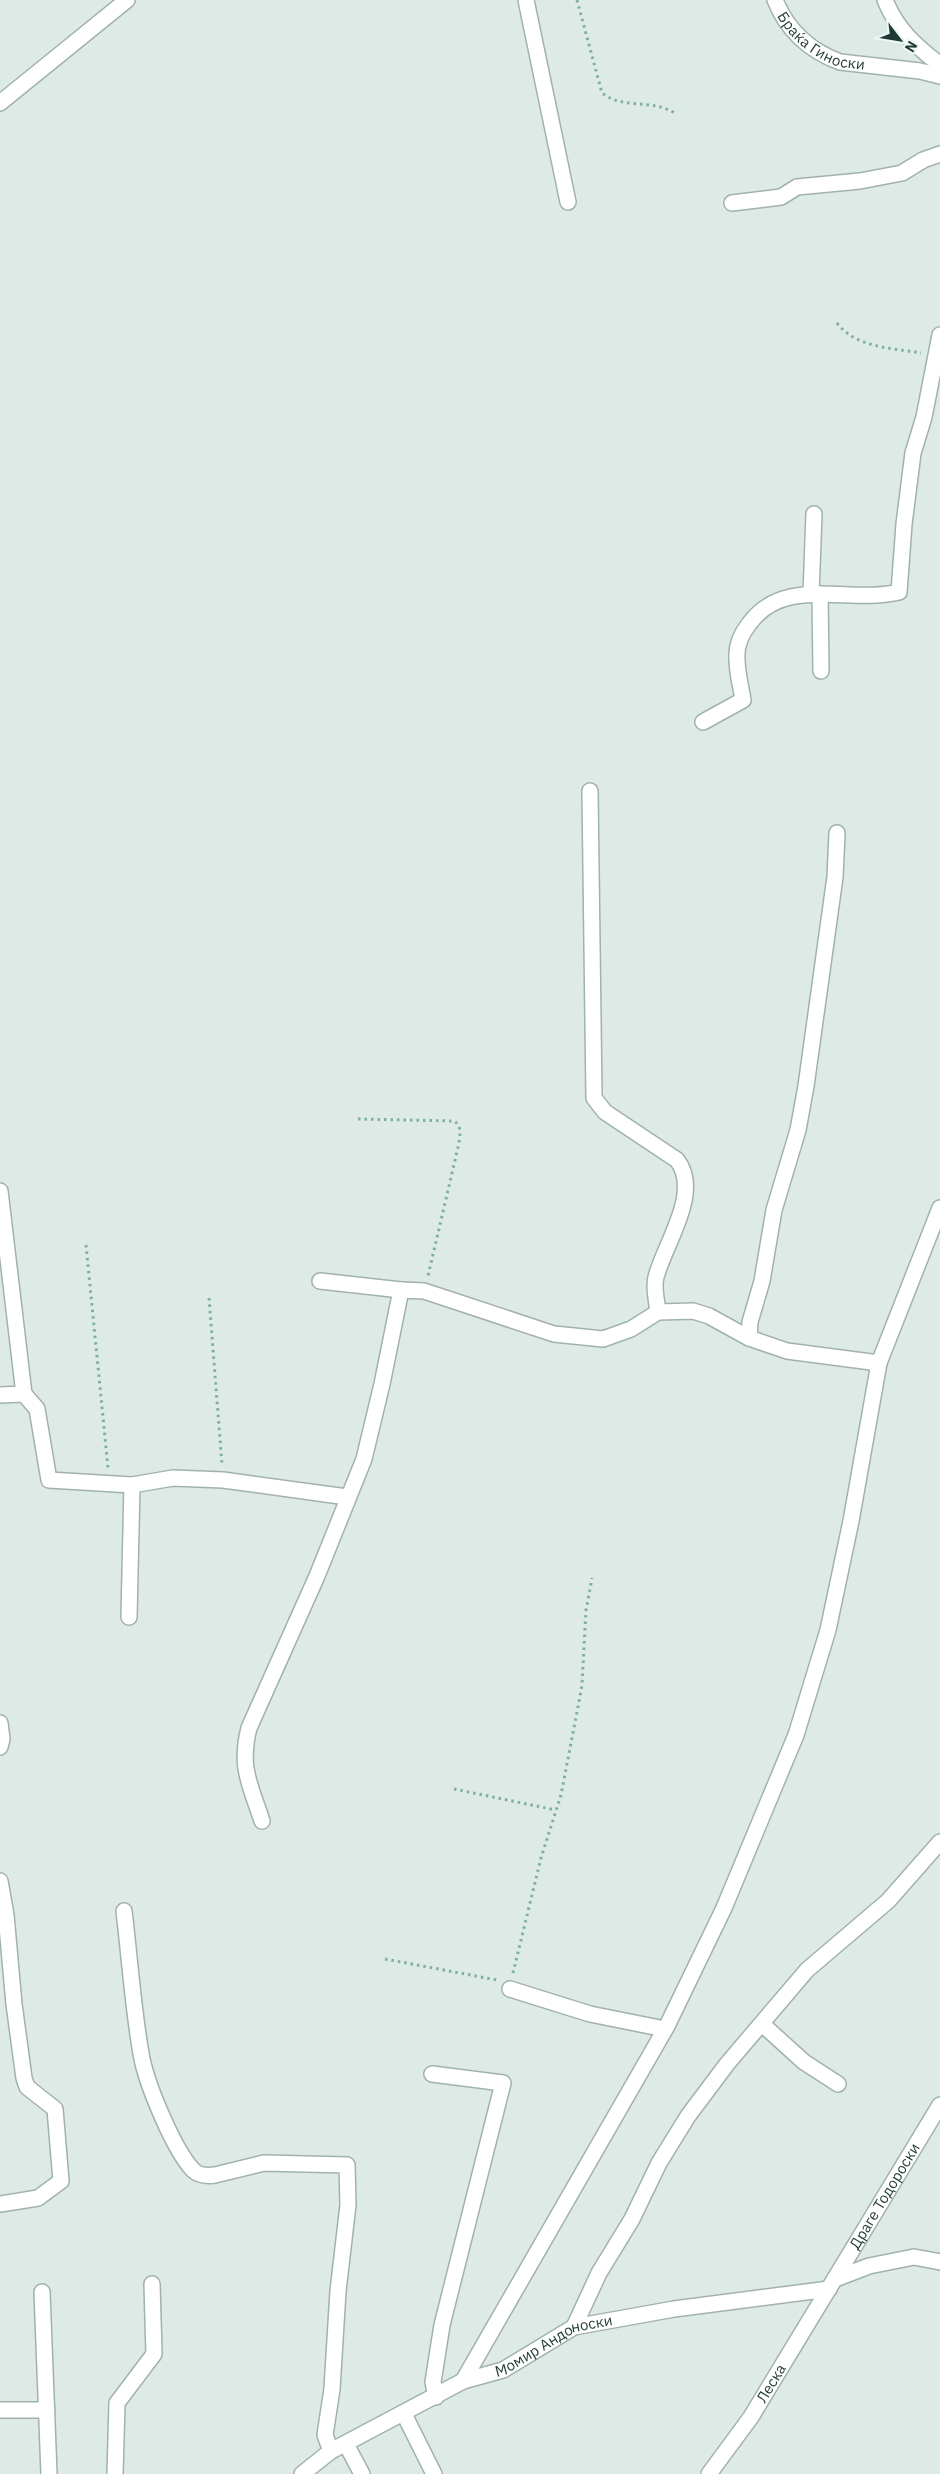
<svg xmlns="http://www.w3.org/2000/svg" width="940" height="2474" font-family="'IBM Plex Sans',sans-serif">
	<rect width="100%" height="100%" fill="#deeae6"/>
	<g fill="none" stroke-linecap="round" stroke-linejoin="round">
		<g stroke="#a1b2ad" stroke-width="18">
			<g id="minor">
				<path d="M 526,0 L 568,202"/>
				<path d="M 885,0 C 897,30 915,45 940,65"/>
				<path d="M 0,103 L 127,0"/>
				<path d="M 732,203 L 781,197 L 797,187 L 860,181 L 902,173 L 923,160 L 940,154"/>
				<path d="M 811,594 L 814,514"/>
				<path d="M 820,594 L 821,671"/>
				<path d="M 703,722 L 743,700 C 741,687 737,673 737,659 C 736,646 741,634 749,624 C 784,575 849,604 899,592 L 904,524 L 913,453 L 924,417 L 940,335"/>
				<path d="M 590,791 L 594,1098 L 605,1112 L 677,1160 C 702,1192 665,1243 656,1277 C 653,1287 657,1302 658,1312"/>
				<path d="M 0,1191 L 24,1394"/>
				<path d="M 320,1281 L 401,1290"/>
				<path d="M 749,1338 L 750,1322 L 762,1281 L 774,1210 L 798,1130 L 806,1086 L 835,877 L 837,833"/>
				<path d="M 0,1395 L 24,1394 L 37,1409 L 49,1480 L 132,1485 L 173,1478 L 223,1480 L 347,1497"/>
				<path d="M 129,1617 L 132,1485"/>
				<path d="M 0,1723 L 2,1739 L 0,1747"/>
				<path d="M 262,1821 C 250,1784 239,1767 249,1728 L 317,1576 L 364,1459 L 382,1384 L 401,1290 L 424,1291 L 554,1334 L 603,1339 L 631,1329 L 658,1312 L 693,1311 L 709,1316 L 749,1338 L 787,1351 L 879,1363"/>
				<path d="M 0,1881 L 6,1915 L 14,2004 L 24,2078 L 27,2087 L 55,2109 L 61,2181 L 38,2198 L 0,2204"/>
				<path d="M 124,1911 C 130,1960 133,2011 142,2059 C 148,2087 174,2150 193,2170 C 199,2176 208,2176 215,2175 L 264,2163 L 347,2165 L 348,2205 L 338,2291 L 332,2389 L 325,2435 L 331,2451"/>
				<path d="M 510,1989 L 590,2014 L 665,2029"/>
				<path d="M 762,2024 L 804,2062 L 838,2084"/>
				<path d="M 432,2074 L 503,2083 L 442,2325 L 433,2382 L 436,2397"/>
				<path d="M 835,2279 L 869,2266 L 914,2257 L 940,2262"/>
				<path d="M 42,2292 L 49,2474"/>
				<path d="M 574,2327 L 599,2273 L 632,2219 L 659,2163 L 688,2116 L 727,2064 L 807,1970 L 888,1901 L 940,1842"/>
				<path d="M 463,2381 L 667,2026 L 724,1908 L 796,1735 L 828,1630 L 851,1521 L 879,1363 L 940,1208"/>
				<path d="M 0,2410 L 47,2410"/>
				<path d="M 404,2414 L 434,2474"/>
				<path d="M 346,2444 L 362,2474"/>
				<path d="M 115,2474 L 117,2403 L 154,2354 L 152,2284"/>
				<path id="s1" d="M 302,2474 L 331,2451 L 463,2381 L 503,2370 L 574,2327 L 674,2309 L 829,2289"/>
			</g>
		</g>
		<g stroke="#a1b2ad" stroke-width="18">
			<g id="tertiary">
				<path id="s2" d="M 775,0 C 787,30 810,51 840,62 L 920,71 L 940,76"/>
				<path id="s3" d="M 709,2474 L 751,2417 L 940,2105"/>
			</g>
		</g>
		<g stroke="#7eafa3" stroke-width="3" stroke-dasharray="2.5 4" stroke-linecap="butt">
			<path d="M 577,0 L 602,93 C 623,110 653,98 676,114"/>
			<path d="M 837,323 C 856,348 892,348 921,353"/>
			<path d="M 358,1119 L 454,1121 C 462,1126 460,1135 459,1143 L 428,1276"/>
			<path d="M 86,1245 L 108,1468"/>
			<path d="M 209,1298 L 222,1465"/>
			<path d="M 454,1789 L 556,1810"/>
			<path d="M 385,1959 L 497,1980"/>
			<path d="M 513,1973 L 541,1858 L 561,1795 L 578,1707 L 582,1685 L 586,1610 L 592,1578"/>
		</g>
		<use href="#minor" stroke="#fff" stroke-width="15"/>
		<use href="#tertiary" stroke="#fff" stroke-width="15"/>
	</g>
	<g text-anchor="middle" stroke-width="4" stroke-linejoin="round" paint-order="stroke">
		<g font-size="15" fill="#1f3a35" stroke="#eef7f3">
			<text dy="5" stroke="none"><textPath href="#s2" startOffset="66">Браќа Гиноски</textPath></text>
			<text dy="5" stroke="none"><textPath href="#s3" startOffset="329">Драге Тодороски</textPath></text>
			<text dy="5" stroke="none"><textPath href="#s1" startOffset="285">Момир Андоноски</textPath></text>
			<text dy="5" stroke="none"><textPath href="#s3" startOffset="110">Леска</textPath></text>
		</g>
	</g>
	<g transform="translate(900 40) rotate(121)" stroke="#eef7f3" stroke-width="4" paint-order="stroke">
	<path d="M0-4L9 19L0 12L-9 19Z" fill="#1f3a35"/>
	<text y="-8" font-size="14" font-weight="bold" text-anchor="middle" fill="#1f3a35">N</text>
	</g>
</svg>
